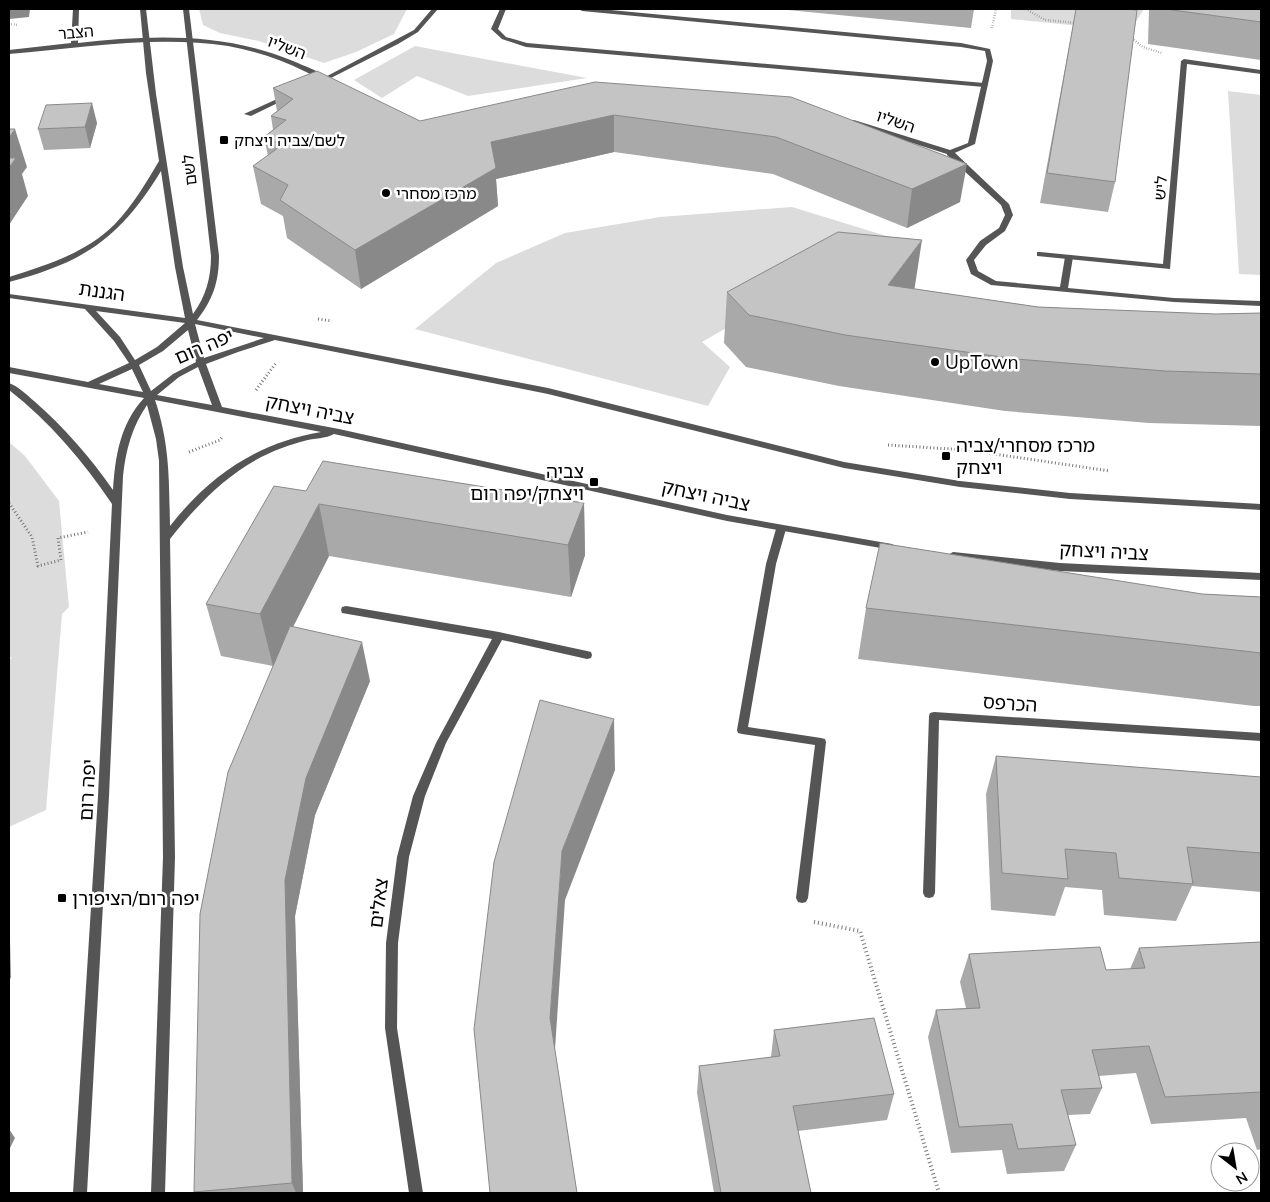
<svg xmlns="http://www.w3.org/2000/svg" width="1270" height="1202" font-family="Mulish,'Noto Sans Hebrew',sans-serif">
	<rect width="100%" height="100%" fill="#fff"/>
	<g fill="#dcdcdc">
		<path d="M 199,9 L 407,9 L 394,34 L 356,52 L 324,63 L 259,41 L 220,33 L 203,25 Z"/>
		<path d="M 1011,9 L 1144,9 L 1130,31 L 1011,19 Z"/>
		<path d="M 415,46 L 587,78 L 468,96 L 417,76 L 382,98 L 354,80 Z"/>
		<path d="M 1228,91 L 1261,95 L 1261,275 L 1239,274 Z"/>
		<path d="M 792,207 L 893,238 L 825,271 L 702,342 L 730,367 L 708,406 L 415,329 L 496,263 L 565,233 L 660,217 Z"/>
		<path d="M 9,442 L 25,456 L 59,501 L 69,607 L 62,614 L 46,810 L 9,827 L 9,661 L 12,657 L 9,658 Z"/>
	</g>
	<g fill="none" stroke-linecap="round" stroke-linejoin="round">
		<g stroke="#777" stroke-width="2.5" stroke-dasharray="0.5 2" stroke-linecap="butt">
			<path d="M 1026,9 L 1045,20 L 1075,23"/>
			<path d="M 9,24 L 18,25"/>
			<path d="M 992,28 L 996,9"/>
			<path d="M 1130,37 L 1143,47 L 1162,53"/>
		</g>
		<g stroke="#777" stroke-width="3" stroke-dasharray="1 2.5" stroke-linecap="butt">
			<path d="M 318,319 L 332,321"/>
			<path d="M 256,390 L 276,363"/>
			<path d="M 888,445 L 967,450 L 1110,471"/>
			<path d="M 189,452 L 220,440 L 223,436"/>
			<path d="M 9,503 L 32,537 L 38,566 L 61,560 L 58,538 L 88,532"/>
		</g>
		<path stroke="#777" stroke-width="4" stroke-dasharray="1 3" stroke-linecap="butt" d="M 814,922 L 860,931 L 939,1193"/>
		<g fill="#555" fill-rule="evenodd">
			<path d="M 432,9 L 438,9 L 418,32 L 398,44 L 319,84 L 314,83 L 414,30 Z"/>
			<path d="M 500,9 L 506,9 L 498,29 L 506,37 L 527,43 L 984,83 L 988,85 L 984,87 L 526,47 L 502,39 L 491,29 Z"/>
			<path d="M 288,94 L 292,96 L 290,97 L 251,116 L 244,114 Z"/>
			<path d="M 947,151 L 953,151 L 1009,204 L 1013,215 L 1005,231 L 986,245 L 974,260 L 978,271 L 996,281 L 1060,287 L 1065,257 L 1069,255 L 1073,257 L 1068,288 L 1174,298 L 1261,301 L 1261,306 L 1174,302 L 991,285 L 971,274 L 966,260 L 980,241 L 999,228 L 1005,215 L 1001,205 L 947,155 Z"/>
			<path d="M 781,526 L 786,529 L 776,564 L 748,727 L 821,738 L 825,739 L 826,742 L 808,898 L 806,902 L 802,903 L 798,902 L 796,898 L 815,745 L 742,734 L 738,733 L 737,730 L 766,564 L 776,529 Z"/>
		</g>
		<g fill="#555" fill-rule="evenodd">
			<path d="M 73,9 L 79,9 L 78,43 C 150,35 224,32 293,61 C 304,66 318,70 327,78 C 321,82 311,74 304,71 C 280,59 255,51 228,46 C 155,35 82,48 9,54 L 9,50 L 71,43 Z"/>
			<path d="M 579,9 L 600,9 L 961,43 L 990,49 L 993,61 L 975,144 L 950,155 L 847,122 L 854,120 L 950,150 L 968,143 L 987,61 L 985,51 L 961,47 L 582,11 Z"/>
			<path d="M 1184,59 L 1261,70 L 1261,74 L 1187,64 L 1170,269 L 1037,256 L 1037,252 L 1040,252 L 1163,264 L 1181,61 Z"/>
			<path d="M 346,606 L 499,632 L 587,651 L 591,652 L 592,655 L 591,658 L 587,659 L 502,640 L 446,743 L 425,796 L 409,857 L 398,943 L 397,1028 L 423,1193 L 409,1193 L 385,1028 L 386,943 L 397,857 L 413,796 L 436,743 L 492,639 L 342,613 L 341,610 L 342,607 Z"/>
			<path d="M 934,712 L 1261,733 L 1261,741 L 939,720 L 935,893 L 933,897 L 929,898 L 925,897 L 923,893 L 929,716 L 930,713 Z"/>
		</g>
		<g fill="#555" fill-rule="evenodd">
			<path d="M 140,9 L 146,9 L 156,94 L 183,267 L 193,314 C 206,296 211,278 211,256 L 183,9 L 189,9 L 219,256 C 219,281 213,300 197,320 L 548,388 L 844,462 L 960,481 L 1070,493 L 1261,504 L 1261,510 L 1070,499 L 960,487 L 844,468 L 548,394 L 275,340 L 238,352 L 206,364 L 222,407 L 339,429 L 727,515 L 892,544 L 897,547 L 892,550 L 727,521 L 334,434 C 326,439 314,438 304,441 C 297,443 289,445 282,448 C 235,465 200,501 170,539 L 175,857 L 165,1193 L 151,1193 L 163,857 L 159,461 L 156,439 L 147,405 C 132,427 126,449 123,476 L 109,796 L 87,1193 L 73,1193 L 98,796 L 112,504 C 83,461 50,422 9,390 L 9,383 C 18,386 27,395 34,401 C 64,427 90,457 113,490 C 115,457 120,424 144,398 L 9,373 L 9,367 L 88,382 L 129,363 L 114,341 L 85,309 L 9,298 L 9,294 L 185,318 L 175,267 L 161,171 C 120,238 85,262 9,282 L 9,277 C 47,265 86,253 115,224 C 133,205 146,183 159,161 L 146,73 ZM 96,311 L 185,323 L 157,347 L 135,360 L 120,337 ZM 195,324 L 264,338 L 204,358 ZM 188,330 L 196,362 L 173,374 L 151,391 L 139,365 L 163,351 ZM 198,367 L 212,405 L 157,395 L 179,377 ZM 132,369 L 143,392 L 99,384 ZM 155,400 L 321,432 C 257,443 210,475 170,526 C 169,480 170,445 155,400 Z"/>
			<path d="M 953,552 L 1060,563 L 1261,573 L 1261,580 L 1060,571 L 950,557 L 948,555 Z"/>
		</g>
	</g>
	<g fill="#a9a9a9">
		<path d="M 778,9 L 974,9 L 971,28 Z"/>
		<path d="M 1076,9 L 1115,182 L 1108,212 L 1040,203 Z"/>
		<path d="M 1149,9 L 1261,9 L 1261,60 L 1148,44 Z"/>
		<path d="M 273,88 L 420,121 L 791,97 L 960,202 L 907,228 L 773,174 L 614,152 L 496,179 L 498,206 L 361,289 L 287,238 L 283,216 L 261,204 L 253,166 L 268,156 L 264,137 L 273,130 L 271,116 L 277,111 Z"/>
		<path d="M 97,123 L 90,148 L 44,150 L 38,129 Z"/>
		<path d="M 915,289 L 1038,307 L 1215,314 L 1261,313 L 1261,426 L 1149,423 L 1005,411 L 839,386 L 746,367 L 724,343 L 727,292 Z"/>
		<path d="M 306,491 L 584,503 L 585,555 L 571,597 L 329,556 L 293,627 L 370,681 L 315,815 L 295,916 L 303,1193 L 195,1193 L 194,1192 L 273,666 L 221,656 L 206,604 Z"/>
		<path d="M 1202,594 L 1261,597 L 1261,706 L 1254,706 L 858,659 L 866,608 Z"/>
		<path d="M 996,756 L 1261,777 L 1261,892 L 1192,886 L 1176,921 L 1104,915 L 1102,890 L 1065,887 L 1055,916 L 991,910 L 986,794 Z"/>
		<path d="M 1261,942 L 1261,1149 L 1257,1150 L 1246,1118 L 1151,1124 L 1136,1073 L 1099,1076 L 1102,1088 L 1090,1114 L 1068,1115 L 1076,1145 L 1064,1171 L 1007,1174 L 1002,1150 L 951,1153 L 928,1037 L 936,1010 L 966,1008 L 960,982 L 969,954 L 1106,970 L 1130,969 L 1139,948 Z"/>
		<path d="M 774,1030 L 894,1094 L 887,1120 L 798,1131 L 811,1193 L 714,1193 L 697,1093 L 699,1066 L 771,1057 Z"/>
	</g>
	<g fill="#898989">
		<path d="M 9,9 L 30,9 L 29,17 L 9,19 Z"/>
		<path d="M 92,103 L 97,123 L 90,148 L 85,127 Z"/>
		<path d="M 614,115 L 614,152 L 496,179 L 498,206 L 361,289 L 355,250 L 491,142 Z"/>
		<path d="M 15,129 L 27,167 L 22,174 L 28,196 L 9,225 L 9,138 Z"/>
		<path d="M 967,164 L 960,202 L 907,228 L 912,189 Z"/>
		<path d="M 922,240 L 914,292 L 888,285 Z"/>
		<path d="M 584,503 L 585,555 L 571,597 L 568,545 Z"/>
		<path d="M 319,504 L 329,556 L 273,666 L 260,614 Z"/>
		<path d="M 362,642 L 370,681 L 315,815 L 295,916 L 303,1193 L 296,1193 L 292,1183 L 285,880 L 306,778 Z"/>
		<path d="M 614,719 L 615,770 L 565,900 L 554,1064 L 550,1018 L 562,851 Z"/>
		<path d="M 9,902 L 11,978 L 9,979 Z"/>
		<path d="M 9,1129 L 15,1138 L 9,1150 Z"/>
	</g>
	<g fill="#c4c4c4" stroke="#898989">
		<path d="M 1076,9 L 1124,9 L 1137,10 L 1115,182 L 1047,173 Z"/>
		<path d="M 1165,9 L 1261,9 L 1261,22 Z"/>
		<path d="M 317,71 L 420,121 L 595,82 L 791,97 L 967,164 L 912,189 L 776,137 L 614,115 L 491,142 L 496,168 L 355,250 L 280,200 L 288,185 L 253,166 L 282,145 L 264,137 L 286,120 L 271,116 L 293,99 L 273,88 Z"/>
		<path d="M 92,103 L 85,127 L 38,129 L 46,105 Z"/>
		<path d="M 9,129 L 15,129 L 9,138 Z"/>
		<path d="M 9,158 L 16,158 L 9,168 Z"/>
		<path d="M 838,232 L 922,240 L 888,285 L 1038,307 L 1215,314 L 1261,313 L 1261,374 L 1165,371 L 1016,359 L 845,335 L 749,315 L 727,292 Z"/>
		<path d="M 323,461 L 584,503 L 568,545 L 319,504 L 260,614 L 206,604 L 274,486 L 306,491 Z"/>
		<path d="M 880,543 L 1202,594 L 1261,597 L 1261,653 L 866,608 Z"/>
		<path d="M 290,626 L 362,642 L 306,778 L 285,880 L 292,1183 L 194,1192 L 200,914 L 228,772 Z"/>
		<path d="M 540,700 L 614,719 L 562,851 L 550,1018 L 577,1193 L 490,1193 L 474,1029 L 494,862 Z"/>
		<path d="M 996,756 L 1261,777 L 1261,853 L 1187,847 L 1193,884 L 1119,878 L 1116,853 L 1065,849 L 1068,879 L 1002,873 Z"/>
		<path d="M 1261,942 L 1261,1092 L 1165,1097 L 1149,1046 L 1092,1050 L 1102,1088 L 1061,1090 L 1076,1145 L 1018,1149 L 1012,1124 L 959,1127 L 936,1010 L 980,1008 L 969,954 L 1100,947 L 1106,970 L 1145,968 L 1139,948 Z"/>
		<path d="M 874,1018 L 894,1094 L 793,1106 L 811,1193 L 721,1193 L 699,1066 L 780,1056 L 774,1030 Z"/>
	</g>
	<g fill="#000" stroke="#fff" stroke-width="2">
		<rect x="219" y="135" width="10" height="10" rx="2.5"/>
		<circle cx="386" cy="193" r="5"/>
		<circle cx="935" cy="362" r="5"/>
		<rect x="941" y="451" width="10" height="10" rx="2.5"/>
		<rect x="589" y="477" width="10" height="10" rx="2.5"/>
		<rect x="57" y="893" width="10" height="10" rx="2.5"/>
	</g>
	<g text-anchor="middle" stroke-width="5" stroke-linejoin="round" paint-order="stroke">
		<g font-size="16" fill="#000" stroke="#fff">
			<text transform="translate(76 32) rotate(-5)" y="6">הצבר</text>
			<text transform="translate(287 47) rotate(21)" y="6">השליו</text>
			<text transform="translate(896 121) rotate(19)" y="6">השליו</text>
			<text transform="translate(189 170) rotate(-97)" y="6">לשם</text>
			<text transform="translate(1160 188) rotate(-85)" y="6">ליש</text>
		</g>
		<g font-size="16" fill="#000" stroke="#fff" text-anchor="start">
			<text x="234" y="146">לשם/צביה ויצחק</text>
			<text x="396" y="199">מרכז מסחרי</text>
		</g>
		<g font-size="19" fill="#000" stroke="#fff">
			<text transform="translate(102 291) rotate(8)" y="7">הגננת</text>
			<text transform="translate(204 346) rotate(-23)" y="7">יפה רום</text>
			<text transform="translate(310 409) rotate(11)" y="7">צביה ויצחק</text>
			<text transform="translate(706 495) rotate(12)" y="7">צביה ויצחק</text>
			<text transform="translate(1104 551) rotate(3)" y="7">צביה ויצחק</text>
			<text transform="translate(1010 703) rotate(4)" y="7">הכרפס</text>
			<text transform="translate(87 790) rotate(-87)" y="7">יפה רום</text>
			<text transform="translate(378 903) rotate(-83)" y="7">צאלים</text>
		</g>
		<g font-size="19" fill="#000" stroke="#fff" text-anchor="start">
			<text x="945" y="369">UpTown</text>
			<text x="956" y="452">מרכז מסחרי/צביה<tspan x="956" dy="22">ויצחק</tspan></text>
			<text x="584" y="478" text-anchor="end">צביה<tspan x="584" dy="22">ויצחק/יפה רום</tspan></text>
			<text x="72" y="905">יפה רום/הציפורן</text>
		</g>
	</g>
	<rect width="1270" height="1202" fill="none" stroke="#000000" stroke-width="20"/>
	<g transform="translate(1235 1167) rotate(149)"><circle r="24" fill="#ffffff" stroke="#999999"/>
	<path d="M0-4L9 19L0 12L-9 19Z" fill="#000000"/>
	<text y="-8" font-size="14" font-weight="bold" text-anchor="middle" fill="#000000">N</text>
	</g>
</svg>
